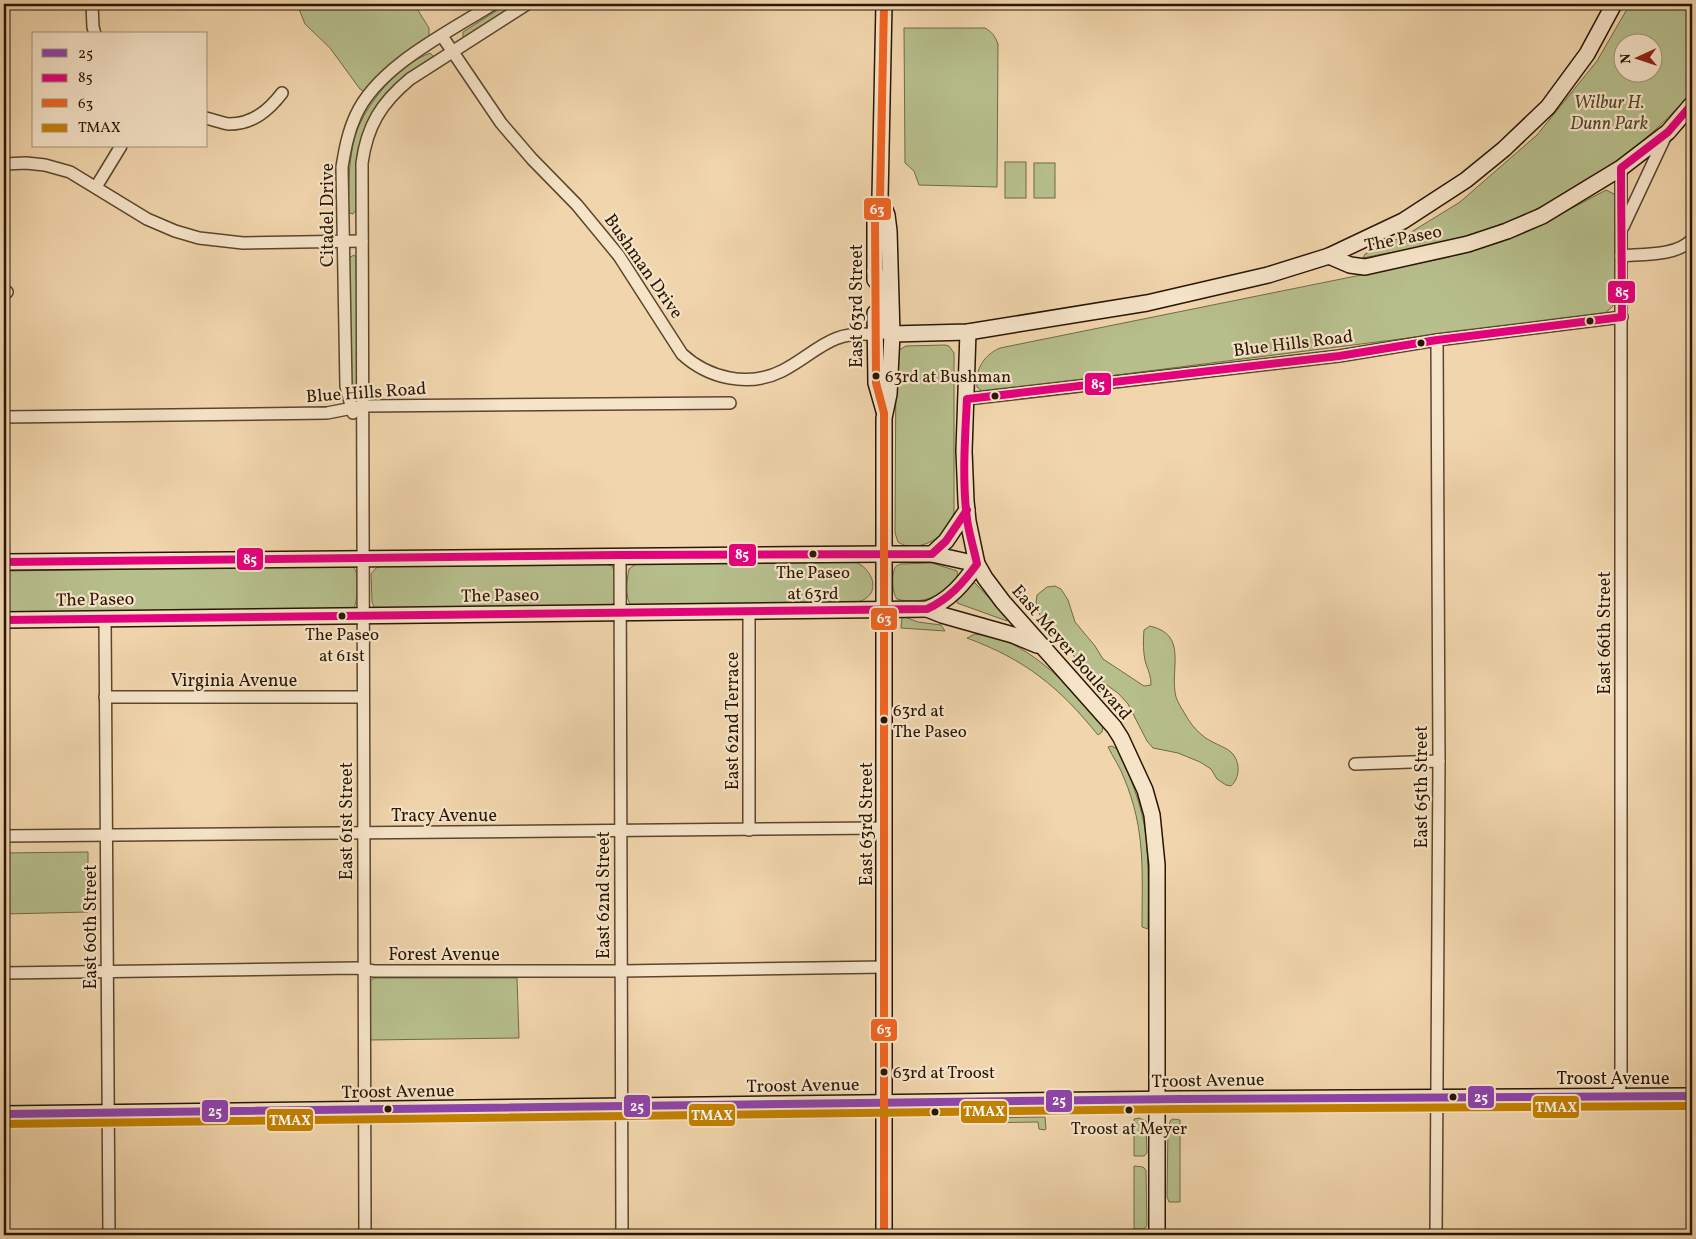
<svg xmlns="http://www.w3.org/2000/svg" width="1696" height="1239" font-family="Vollkorn,serif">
	<rect width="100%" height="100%" fill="#f1d5ac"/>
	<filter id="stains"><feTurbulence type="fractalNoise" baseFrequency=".004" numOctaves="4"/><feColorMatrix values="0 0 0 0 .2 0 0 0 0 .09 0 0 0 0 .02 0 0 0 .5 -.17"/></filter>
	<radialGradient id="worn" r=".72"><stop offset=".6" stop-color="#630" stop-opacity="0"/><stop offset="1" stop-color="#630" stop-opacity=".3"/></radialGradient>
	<g fill="#b6be8c" stroke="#706a47" fill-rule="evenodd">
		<path d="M 297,4 L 414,4 L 429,28 L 429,37 L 365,92 L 360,89 L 330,48 L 305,24 Z"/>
		<path d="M 507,4 L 519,4 L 465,37 L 463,37 L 463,32 Z"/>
		<path d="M 1630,4 L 1692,4 L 1692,92 C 1630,164 1541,217 1449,241 C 1421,248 1391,252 1363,258 L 1365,254 L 1408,234 L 1460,202 L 1537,135 L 1597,61 ZM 1624,42 L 1654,42 L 1654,72 L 1624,72 Z"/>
		<path d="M 904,28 L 985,28 C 992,32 995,36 998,44 L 997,187 L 919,185 L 914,171 L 905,163 Z"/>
		<path d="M 430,53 L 433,56 L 432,59 L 414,70 L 358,154 L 356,173 L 356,210 L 353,214 L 350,213 C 347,205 349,195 349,186 C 349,169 351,150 356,133 C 367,102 399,65 430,53 Z"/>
		<rect x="1005" y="162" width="21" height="36"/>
		<rect x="1034" y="163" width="21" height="35"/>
		<path d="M 1606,190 L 1614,194 L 1615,198 L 1615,300 L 1613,306 L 1605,313 L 983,392 L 977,387 C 975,369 984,355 1000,348 L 1445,258 L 1501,242 L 1542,224 Z"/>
		<path d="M 354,255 L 356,258 L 358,389 L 355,393 L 351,392 L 349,258 Z"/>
		<path d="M 945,345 L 949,346 L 954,353 L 954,513 C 948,530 936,543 917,546 C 910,547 904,546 898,542 L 895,533 L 896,356 L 897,351 L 906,346 Z"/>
		<path d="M 851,561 C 870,564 884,592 861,601 C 857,602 853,603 849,603 L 632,606 C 624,599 627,579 629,569 L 637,563 Z"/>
		<path d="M 604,563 L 612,566 L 615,573 L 615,599 L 614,603 L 608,607 L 375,609 L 372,602 L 371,574 L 376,568 L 382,566 Z"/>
		<path d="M 932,563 L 957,571 C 958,576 957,578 954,582 C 941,598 916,605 897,599 C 892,593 892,577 894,570 C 895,566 897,566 900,564 Z"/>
		<path d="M 349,566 C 353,567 354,567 356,571 C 358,578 358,604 353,609 L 4,614 L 4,571 Z"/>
		<path d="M 972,582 L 975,583 L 1007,617 L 1007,621 L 957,603 L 957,598 Z"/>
		<path d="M 1055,586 L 1061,589 L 1068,600 L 1075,622 L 1095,646 L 1103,659 L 1144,686 L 1151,685 C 1151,677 1149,672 1146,664 C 1143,654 1143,641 1144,630 L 1150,626 C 1189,635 1169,669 1176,697 C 1178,703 1182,709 1185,714 C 1189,721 1195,730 1202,735 C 1209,742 1226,747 1231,752 C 1241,762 1240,778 1231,786 L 1226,785 L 1217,779 L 1211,769 L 1200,762 L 1178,753 L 1153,748 L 1147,741 L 1128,704 L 1118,693 L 1108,686 L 1078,661 L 1040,615 L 1036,603 L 1037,595 L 1047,587 Z"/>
		<path d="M 905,617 L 918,622 L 941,625 L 945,631 L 901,628 L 902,618 Z"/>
		<path d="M 975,634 C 982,636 988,633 994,636 C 1042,654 1070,688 1103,725 L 1102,732 L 1098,735 C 1059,687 1026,660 967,638 Z"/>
		<path d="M 1112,746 L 1117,749 C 1131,777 1142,806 1146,836 C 1149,867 1148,898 1148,929 L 1142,927 C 1142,873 1146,830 1124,778 C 1120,767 1113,757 1108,747 Z"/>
		<path d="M 88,852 L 88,912 L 4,914 L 4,853 Z"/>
		<path d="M 374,978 L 517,978 L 519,1038 L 370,1040 L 370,981 Z"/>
		<path d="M 1045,1117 L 1046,1129 L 1045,1130 L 1039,1129 L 1038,1122 L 971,1123 L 972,1120 L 975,1118 Z"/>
		<path d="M 1139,1118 L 1146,1121 L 1146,1123 L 1147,1153 L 1144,1156 L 1134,1156 L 1134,1119 Z"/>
		<path d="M 1173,1119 L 1180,1120 L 1180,1202 L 1169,1202 L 1167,1197 L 1168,1127 L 1171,1120 Z"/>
		<path d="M 1134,1166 L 1143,1167 L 1146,1170 L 1147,1226 L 1143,1229 L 1134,1229 Z"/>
	</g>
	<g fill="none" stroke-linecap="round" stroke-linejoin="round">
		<g stroke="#5b462c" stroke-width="14">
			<g id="street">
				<path d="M 92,4 L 93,27 L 95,34"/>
				<path d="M 442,36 L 501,123 L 532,159 L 577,205 L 619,256 L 682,354 C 708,378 748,388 782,371 C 817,353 830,329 875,335"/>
				<path d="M 206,118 C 214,120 222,123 229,124 C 253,124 269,110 282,93"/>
				<path d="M 4,164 L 26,163 L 45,165 L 70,172 L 147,219 L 175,231 L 199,238 L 243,243 L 362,241"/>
				<path d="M 96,187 L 121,146"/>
				<path d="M 1623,227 L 1667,133"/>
				<path d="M 1621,256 C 1641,254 1679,256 1692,239"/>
				<path d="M 4,291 L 7,292"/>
				<path d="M 967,399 L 1339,356 L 1437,340 L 1622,317"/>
				<path d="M 353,413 L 346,386 L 342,167 C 345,149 348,132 356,115 C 378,66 449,32 493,4"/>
				<path d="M 4,417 L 327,413 L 363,406 L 730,403"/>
				<path d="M 620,555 L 622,1235"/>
				<path d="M 105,618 L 109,1235"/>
				<path d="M 105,697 L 363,697"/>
				<path d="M 1355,764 L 1439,761"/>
				<path d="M 749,830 L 749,612"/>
				<path d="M 4,836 L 884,828"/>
				<path d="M 4,973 L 356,968 L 374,971 L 621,971 L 885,967"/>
				<path d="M 1617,1097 L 1621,1082 L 1621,168"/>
				<path d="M 365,1235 L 362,163 C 367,126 381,103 410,79 L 527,4"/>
				<path d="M 1436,1235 L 1439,761 L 1437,340"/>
			</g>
		</g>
		<g stroke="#291602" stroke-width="18">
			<g id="secondary">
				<path d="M 880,198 L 887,215 L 889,231 L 892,334 L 889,394 L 884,418 L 884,1235"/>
				<path d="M 1329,256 L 1350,265 L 1365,267 L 1468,244 L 1507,231 L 1542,216 L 1621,168 L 1668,132 L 1692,104"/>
				<path d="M 875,271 L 880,292 L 884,328 L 887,332 L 892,334 L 968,332 L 1147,303 L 1268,275 L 1329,256 L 1403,221 L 1466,180 L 1504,149 L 1548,107 L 1587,54 L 1614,4"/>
				<path d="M 875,280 L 875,218 L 880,198 L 884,4"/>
				<path d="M 875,313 L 876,383 L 884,411"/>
				<path d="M 968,332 L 964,451 L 966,501 L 968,521 L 977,564 L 985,578 L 1003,602 L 1114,727 L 1121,738 L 1145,790 L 1152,815 L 1157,865 L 1157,1235"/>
				<path d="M 932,554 L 946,541 L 967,510"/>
				<path d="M 4,562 L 884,554 L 932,554 L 977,564"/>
				<path d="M 927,609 L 942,615 L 1013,635 L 1037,645"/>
				<path d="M 4,620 L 927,609 C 949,601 964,583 977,564"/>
				<path d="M 4,1114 L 1181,1099 L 1692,1096"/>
			</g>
		</g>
		<use href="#street" stroke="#f6e4c9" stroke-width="11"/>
		<use href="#secondary" stroke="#f6e4c9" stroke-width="15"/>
		<g stroke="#f6e4c9" stroke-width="11">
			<path id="bus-1" d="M 4,1114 L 1181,1099 L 1692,1096"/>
		</g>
		<g stroke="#f6e4c9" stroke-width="11">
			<g id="bus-2">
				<path d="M 4,562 L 620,555 L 932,554 L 946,541 L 967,510"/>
				<path d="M 4,620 L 927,609 C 949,599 963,583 977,564 C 974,549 969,534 967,519 C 962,479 965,439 967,399 L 1339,356 L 1437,340 L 1622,317 L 1621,168 L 1668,132 L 1692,104"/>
			</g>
		</g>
		<g stroke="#f6e4c9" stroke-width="11">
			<path id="bus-3" d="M 884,4 L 880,198 L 875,218 L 876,383 L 884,413 L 884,1235"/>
		</g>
		<g stroke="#f6e4c9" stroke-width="11">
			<path id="bus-4" d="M 4,1124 L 1181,1109 L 1692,1106"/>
		</g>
		<use href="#bus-1" stroke="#8e44ad" stroke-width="8"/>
		<use href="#bus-2" stroke="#e5007d" stroke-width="8"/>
		<use href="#bus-3" stroke="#f26522" stroke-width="8"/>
		<use href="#bus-4" stroke="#c48200" stroke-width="8"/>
	</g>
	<g fill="#291602" stroke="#f6e4c9" stroke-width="2">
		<circle cx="1590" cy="321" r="4.5"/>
		<circle cx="1421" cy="343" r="4.5"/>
		<circle cx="876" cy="376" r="4.5"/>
		<circle cx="995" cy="396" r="4.5"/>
		<circle cx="813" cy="554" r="4.5"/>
		<circle cx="342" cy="616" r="4.5"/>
		<circle cx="884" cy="720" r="4.5"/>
		<circle cx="884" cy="1072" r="4.5"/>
		<circle cx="1453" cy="1097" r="4.5"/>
		<circle cx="388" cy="1109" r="4.5"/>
		<circle cx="1129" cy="1110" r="4.5"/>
		<circle cx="935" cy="1112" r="4.5"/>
	</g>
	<g text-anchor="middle" stroke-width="4.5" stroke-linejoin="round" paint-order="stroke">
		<g font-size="17" fill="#291602" stroke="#f6e4c9" text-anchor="start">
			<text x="885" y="382">63rd at Bushman</text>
			<text x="813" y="578" text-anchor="middle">The Paseo<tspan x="813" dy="21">at 63rd</tspan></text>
			<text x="342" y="640" text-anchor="middle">The Paseo<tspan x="342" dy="21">at 61st</tspan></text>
			<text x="893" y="716">63rd at<tspan x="893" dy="21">The Paseo</tspan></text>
			<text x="893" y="1078">63rd at Troost</text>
			<text x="1129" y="1134" text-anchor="middle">Troost at Meyer</text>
		</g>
		<g font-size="18" font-style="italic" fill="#53482b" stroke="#f6e4c9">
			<text x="1609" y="108">Wilbur H.<tspan x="1609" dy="21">Dunn Park</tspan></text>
		</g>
		<g font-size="18" fill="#291602" stroke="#f6e4c9">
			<text transform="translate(327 215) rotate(-90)" y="6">Citadel Drive</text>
			<text transform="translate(1403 238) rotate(-11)" y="6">The Paseo</text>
			<text transform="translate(644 266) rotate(55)" y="6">Bushman Drive</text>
			<text transform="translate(856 306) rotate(-90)" y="6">East 63rd Street</text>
			<text transform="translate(1293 343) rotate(-7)" y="6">Blue Hills Road</text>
			<text transform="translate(366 392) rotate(-4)" y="6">Blue Hills Road</text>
			<text transform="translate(500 595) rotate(-1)" y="6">The Paseo</text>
			<text transform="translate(95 599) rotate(-1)" y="6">The Paseo</text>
			<text transform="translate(1604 633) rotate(-90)" y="6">East 66th Street</text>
			<text transform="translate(1072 652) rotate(49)" y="6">East Meyer Boulevard</text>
			<text x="234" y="686">Virginia Avenue</text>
			<text transform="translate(732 721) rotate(-90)" y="6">East 62nd Terrace</text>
			<text transform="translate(1421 787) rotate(-90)" y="6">East 65th Street</text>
			<text x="444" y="821">Tracy Avenue</text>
			<text transform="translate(346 821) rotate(-90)" y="6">East 61st Street</text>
			<text transform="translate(866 824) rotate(-90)" y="6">East 63rd Street</text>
			<text transform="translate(603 895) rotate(-90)" y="6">East 62nd Street</text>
			<text transform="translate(90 927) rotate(-90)" y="6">East 60th Street</text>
			<text x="444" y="960">Forest Avenue</text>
			<text x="1613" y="1084">Troost Avenue</text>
			<text transform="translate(1208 1080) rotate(-1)" y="6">Troost Avenue</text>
			<text transform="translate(803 1085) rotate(-1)" y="6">Troost Avenue</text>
			<text transform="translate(398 1091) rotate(-1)" y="6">Troost Avenue</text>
		</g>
	</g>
	<g stroke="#f6e4c9" stroke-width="2">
		<rect x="863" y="197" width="29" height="24" rx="5" fill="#f26522"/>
		<rect x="1607" y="280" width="29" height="24" rx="5" fill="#e5007d"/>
		<rect x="1084" y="372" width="28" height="24" rx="5" fill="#e5007d"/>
		<rect x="728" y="543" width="29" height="24" rx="5" fill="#e5007d"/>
		<rect x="236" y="547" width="28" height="24" rx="5" fill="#e5007d"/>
		<rect x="870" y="607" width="28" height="24" rx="5" fill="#f26522"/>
		<rect x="870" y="1018" width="28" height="24" rx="5" fill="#f26522"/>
		<rect x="1467" y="1085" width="28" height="24" rx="5" fill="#8e44ad"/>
		<rect x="1045" y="1089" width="28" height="24" rx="5" fill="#8e44ad"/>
		<rect x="623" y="1094" width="28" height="24" rx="5" fill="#8e44ad"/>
		<rect x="1532" y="1095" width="48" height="24" rx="5" fill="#c48200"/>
		<rect x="201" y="1099" width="28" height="24" rx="5" fill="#8e44ad"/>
		<rect x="960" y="1100" width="48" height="24" rx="5" fill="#c48200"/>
		<rect x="688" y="1103" width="48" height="24" rx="5" fill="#c48200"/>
		<rect x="266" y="1108" width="48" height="24" rx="5" fill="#c48200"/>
	</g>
	<g font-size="14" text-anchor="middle" font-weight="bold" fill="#fff">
		<text x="877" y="214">63</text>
		<text x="1622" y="297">85</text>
		<text x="1098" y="389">85</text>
		<text x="742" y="559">85</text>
		<text x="250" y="564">85</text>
		<text x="884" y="623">63</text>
		<text x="884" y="1034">63</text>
		<text x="1481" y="1102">25</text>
		<text x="1059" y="1105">25</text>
		<text x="637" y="1111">25</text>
		<text x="1556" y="1112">TMAX</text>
		<text x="215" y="1116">25</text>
		<text x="984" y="1116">TMAX</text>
		<text x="712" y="1120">TMAX</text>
		<text x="290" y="1125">TMAX</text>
	</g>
	<rect width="1696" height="1239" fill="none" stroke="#f1d5ac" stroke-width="20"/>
	<rect x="5" y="5" width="1686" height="1229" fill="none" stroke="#291602" stroke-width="2.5"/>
	<rect x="10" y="10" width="1676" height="1219" fill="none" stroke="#291602"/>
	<rect x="32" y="32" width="175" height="115" fill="#f6e4c9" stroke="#a49279"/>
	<rect x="42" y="49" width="25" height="8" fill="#8e44ad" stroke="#a49279"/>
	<text x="78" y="58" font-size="15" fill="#291602">25</text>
	<rect x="42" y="74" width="25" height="8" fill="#e5007d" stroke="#a49279"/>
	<text x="78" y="82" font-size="15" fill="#291602">85</text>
	<rect x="42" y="99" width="25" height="8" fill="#f26522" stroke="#a49279"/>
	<text x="78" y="108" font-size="15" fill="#291602">63</text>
	<rect x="42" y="124" width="25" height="8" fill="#c48200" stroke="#a49279"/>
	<text x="78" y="132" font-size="15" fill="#291602">TMAX</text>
	<g transform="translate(1638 58) rotate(267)"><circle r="24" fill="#f6e4c9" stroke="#a49279"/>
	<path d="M0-4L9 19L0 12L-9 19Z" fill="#8f2418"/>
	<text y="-8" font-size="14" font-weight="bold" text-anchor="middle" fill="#291602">N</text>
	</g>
	<rect width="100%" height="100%" filter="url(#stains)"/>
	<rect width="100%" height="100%" fill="url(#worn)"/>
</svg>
